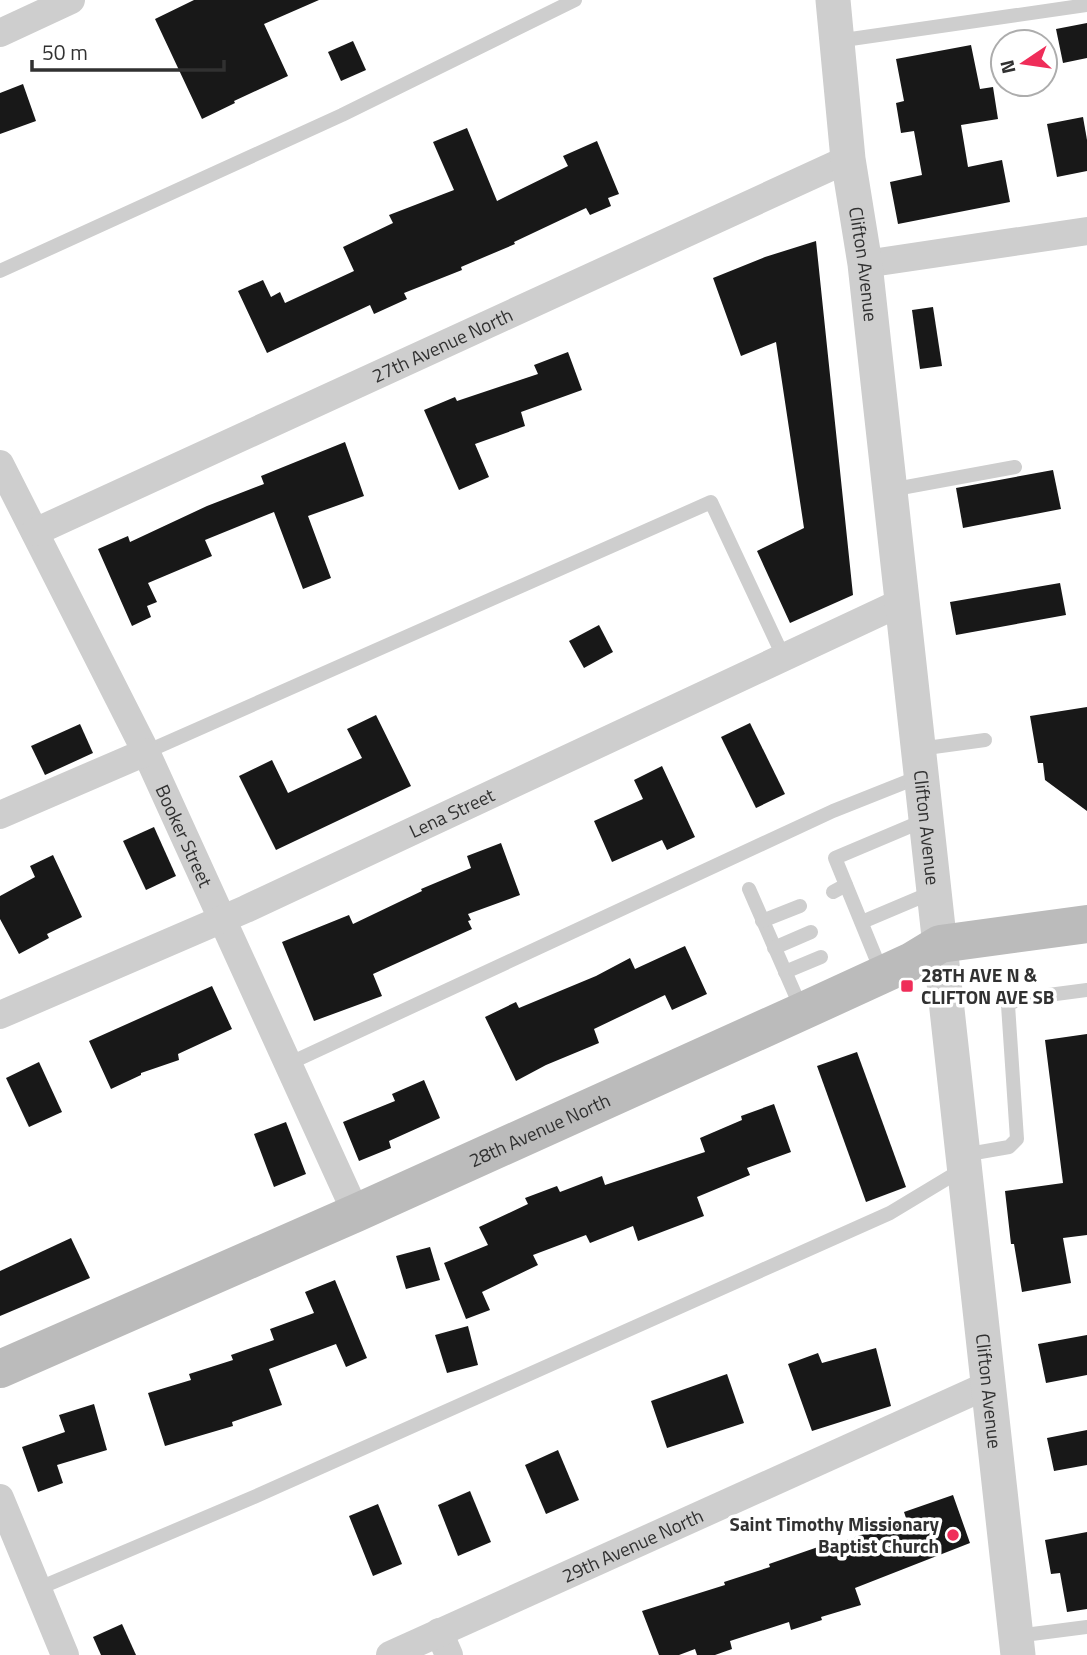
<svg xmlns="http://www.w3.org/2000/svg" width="1087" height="1655" font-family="'Titillium Web',sans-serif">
	<rect width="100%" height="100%" fill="#fff"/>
	<g fill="#181818">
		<path d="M 194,0 L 319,0 L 264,24 L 288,76 L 234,101 L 235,103 L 202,119 L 155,19 Z"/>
		<path d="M 1087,23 L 1087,58 L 1063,63 L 1056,29 Z"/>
		<path d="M 353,41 L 366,70 L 341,81 L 328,52 Z"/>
		<path d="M 971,45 L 980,89 L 993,87 L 998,119 L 961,125 L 968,167 L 1002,160 L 1010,202 L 898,224 L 890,182 L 922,175 L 914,131 L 901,133 L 896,103 L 904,101 L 896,59 Z"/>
		<path d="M 23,84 L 36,121 L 0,134 L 0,93 Z"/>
		<path d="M 1083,117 L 1087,140 L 1087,171 L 1057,177 L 1047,124 Z"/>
		<path d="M 467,128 L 497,201 L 568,166 L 563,156 L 597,141 L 619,194 L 608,198 L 611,206 L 590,215 L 586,208 L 514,242 L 515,244 L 461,267 L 462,270 L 404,293 L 407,299 L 374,314 L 370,305 L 267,353 L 238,291 L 263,280 L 271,297 L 280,292 L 285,303 L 354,271 L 343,247 L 393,223 L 389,215 L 454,190 L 433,142 Z"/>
		<path d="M 816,241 L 853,595 L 790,623 L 757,551 L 804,528 L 776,342 L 741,356 L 713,278 L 765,257 Z"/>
		<path d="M 933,307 L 942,366 L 920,369 L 912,310 Z"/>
		<path d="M 568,352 L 582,390 L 521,412 L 525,426 L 475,444 L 489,477 L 459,490 L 424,410 L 455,397 L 457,401 L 538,374 L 534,365 Z"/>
		<path d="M 345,442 L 364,496 L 308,516 L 331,578 L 303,589 L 274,512 L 205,540 L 212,556 L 148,583 L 157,602 L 147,606 L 151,617 L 132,626 L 98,549 L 128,536 L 130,542 L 207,506 L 264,484 L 261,476 Z"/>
		<path d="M 1053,470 L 1061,509 L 963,528 L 956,488 Z"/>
		<path d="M 1060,583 L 1066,615 L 956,635 L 950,602 Z"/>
		<path d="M 599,625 L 613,652 L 584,668 L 569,641 Z"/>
		<path d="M 1087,707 L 1087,811 L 1045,780 L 1043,763 L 1038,763 L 1030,716 Z"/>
		<path d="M 376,715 L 411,786 L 276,850 L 239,776 L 272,760 L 288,793 L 362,758 L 347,729 Z"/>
		<path d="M 750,723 L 785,794 L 756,808 L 721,737 Z"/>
		<path d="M 80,724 L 93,753 L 45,775 L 31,746 Z"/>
		<path d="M 662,766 L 695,837 L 667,850 L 662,840 L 612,862 L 594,821 L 643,799 L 634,780 Z"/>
		<path d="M 154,827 L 176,876 L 146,890 L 123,841 Z"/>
		<path d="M 501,843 L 520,895 L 468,914 L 471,920 L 468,921 L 472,929 L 373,974 L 382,996 L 314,1021 L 282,942 L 349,915 L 353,924 L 422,891 L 421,889 L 471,868 L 467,856 Z"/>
		<path d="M 53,855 L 82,917 L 47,934 L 49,938 L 19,954 L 0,919 L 0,896 L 35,877 L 30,866 Z"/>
		<path d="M 685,946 L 707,994 L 672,1010 L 665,995 L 594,1029 L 599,1043 L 546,1065 L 516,1081 L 485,1017 L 516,1002 L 519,1008 L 596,976 L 630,958 L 635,969 Z"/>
		<path d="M 212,986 L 232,1029 L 178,1054 L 179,1060 L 141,1073 L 141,1075 L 111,1089 L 89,1041 Z"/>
		<path d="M 1087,1034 L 1087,1235 L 1063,1238 L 1071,1283 L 1022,1292 L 1014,1244 L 1011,1244 L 1005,1191 L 1063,1183 L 1045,1040 Z"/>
		<path d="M 857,1052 L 906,1187 L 866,1202 L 817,1066 Z"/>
		<path d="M 39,1062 L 62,1112 L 29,1127 L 6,1078 Z"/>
		<path d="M 424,1080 L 440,1118 L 389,1141 L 391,1148 L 359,1161 L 343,1122 L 395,1101 L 392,1094 Z"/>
		<path d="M 774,1104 L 791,1152 L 747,1168 L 750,1175 L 697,1197 L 704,1216 L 638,1241 L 633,1226 L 590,1243 L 586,1235 L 533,1255 L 538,1265 L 482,1292 L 490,1310 L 466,1319 L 444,1263 L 488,1245 L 479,1227 L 528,1204 L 525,1198 L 557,1186 L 560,1192 L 602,1176 L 605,1185 L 705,1152 L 700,1138 L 742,1120 L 741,1116 Z"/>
		<path d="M 286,1122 L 306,1174 L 274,1187 L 254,1134 Z"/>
		<path d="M 71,1238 L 90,1278 L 0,1316 L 0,1271 Z"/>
		<path d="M 430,1247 L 440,1280 L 406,1289 L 396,1256 Z"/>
		<path d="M 335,1280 L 367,1358 L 346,1367 L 336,1344 L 269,1369 L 282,1405 L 232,1422 L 233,1426 L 165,1446 L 148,1393 L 191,1380 L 189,1374 L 233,1360 L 231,1355 L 274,1340 L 270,1329 L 314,1313 L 305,1292 Z"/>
		<path d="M 468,1326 L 478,1365 L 447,1373 L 435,1335 Z"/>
		<path d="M 1087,1335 L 1087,1375 L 1046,1383 L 1038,1344 Z"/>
		<path d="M 876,1348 L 891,1406 L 812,1431 L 788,1364 L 818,1353 L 822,1363 Z"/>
		<path d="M 727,1374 L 744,1423 L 667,1448 L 651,1401 Z"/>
		<path d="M 94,1404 L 107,1450 L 57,1465 L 63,1483 L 38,1492 L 22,1447 L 65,1432 L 59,1415 Z"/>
		<path d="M 1087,1430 L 1087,1465 L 1054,1471 L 1047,1438 Z"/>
		<path d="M 558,1450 L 579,1500 L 546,1514 L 525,1465 Z"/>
		<path d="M 470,1491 L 491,1542 L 458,1556 L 438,1505 Z"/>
		<path d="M 953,1495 L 970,1543 L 855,1588 L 861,1605 L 821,1617 L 822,1620 L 791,1630 L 789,1622 L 730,1641 L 732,1649 L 715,1655 L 697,1655 L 695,1649 L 679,1655 L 659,1655 L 642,1611 L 725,1585 L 724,1582 L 770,1567 L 769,1564 L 818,1547 L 841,1540 L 842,1542 L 906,1518 L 904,1512 Z"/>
		<path d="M 378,1504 L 402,1564 L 373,1576 L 349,1516 Z"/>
		<path d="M 1087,1532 L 1087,1609 L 1067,1612 L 1060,1573 L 1051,1574 L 1045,1540 Z"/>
		<path d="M 122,1624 L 136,1655 L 101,1655 L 93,1637 Z"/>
	</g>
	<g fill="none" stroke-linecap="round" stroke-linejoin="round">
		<g stroke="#cecece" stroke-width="14">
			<path d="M 837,41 L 1087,5"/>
			<path d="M 0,271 L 342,115 L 575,0"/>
			<path d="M 890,490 L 1015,467"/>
			<path d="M 919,749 L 985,740"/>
			<path d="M 146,752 L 711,502 L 784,658"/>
			<path d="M 749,889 L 802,1010"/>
			<path d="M 833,892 L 846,885"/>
			<path d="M 762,921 L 800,906"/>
			<path d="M 862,922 L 933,892"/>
			<path d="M 774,948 L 811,932"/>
			<path d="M 785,972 L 821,957"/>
			<path d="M 882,973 L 835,858 L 925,820"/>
			<path d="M 288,1064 L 833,811 L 921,776"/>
			<path d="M 963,1155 L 1009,1147 L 1017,1139 L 1008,1005 L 1018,999 L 1087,990"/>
			<path d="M 37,1589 L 254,1497 L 890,1213 L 963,1169"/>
			<path d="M 1016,1636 L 1087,1627"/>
		</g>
		<g stroke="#cecece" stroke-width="28">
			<path d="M 0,33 L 71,0"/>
			<path d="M 865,264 L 1087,231"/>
			<path id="s1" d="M 0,464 L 146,752 L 356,1213"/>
			<path id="s2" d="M 35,532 L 848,159"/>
			<path d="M 0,815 L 146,752"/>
			<path id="s3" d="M 0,1015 L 246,909 L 902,602"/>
			<path d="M 0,1498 L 65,1655"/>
			<path d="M 439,1632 L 449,1655"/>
			<path id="s4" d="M 390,1655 L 988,1385"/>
		</g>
		<path stroke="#cecece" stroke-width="35" id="s5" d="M 833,0 L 848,159 L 865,264 L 1018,1655"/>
		<path stroke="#bbb" stroke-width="38" id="s6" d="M 0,1369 L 356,1213 L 803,1011 L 912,961 L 940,944 L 1087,924"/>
	</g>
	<g fill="#ef2d59" stroke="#fff" stroke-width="2.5">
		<rect x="900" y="979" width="14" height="14" rx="3.5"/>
		<circle cx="953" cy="1535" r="7"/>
	</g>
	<g text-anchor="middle" stroke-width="7" stroke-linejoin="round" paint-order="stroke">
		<g font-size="19" fill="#313131" stroke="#fff">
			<text dy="7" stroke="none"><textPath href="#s5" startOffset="266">Clifton Avenue</textPath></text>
			<text dy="7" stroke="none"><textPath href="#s2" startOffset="448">27th Avenue North</textPath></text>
			<text dy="7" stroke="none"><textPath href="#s3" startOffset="495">Lena Street</textPath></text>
			<text dy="7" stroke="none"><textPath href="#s5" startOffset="833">Clifton Avenue</textPath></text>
			<text dy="7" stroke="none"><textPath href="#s1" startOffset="415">Booker Street</textPath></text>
			<text dy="7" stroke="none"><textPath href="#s6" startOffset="590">28th Avenue North</textPath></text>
			<text dy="7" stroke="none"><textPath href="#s5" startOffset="1400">Clifton Avenue</textPath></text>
			<text dy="7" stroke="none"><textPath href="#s4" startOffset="266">29th Avenue North</textPath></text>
		</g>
		<g font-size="19" font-weight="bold" fill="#313131" stroke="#fff" text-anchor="start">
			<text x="921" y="982">28TH AVE N &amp;<tspan x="921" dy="22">CLIFTON AVE SB</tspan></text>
			<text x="939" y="1531" text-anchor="end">Saint Timothy Missionary<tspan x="939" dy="22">Baptist Church</tspan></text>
		</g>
	</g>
	<g transform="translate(1024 63) rotate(257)"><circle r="33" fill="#ffffff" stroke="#adadad" stroke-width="2"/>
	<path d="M0-5L12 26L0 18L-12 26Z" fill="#ef2d59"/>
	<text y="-10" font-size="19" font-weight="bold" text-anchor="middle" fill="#313131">N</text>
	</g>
	<path d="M32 60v10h192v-10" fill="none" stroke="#313131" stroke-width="3.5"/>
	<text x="42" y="60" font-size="21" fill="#313131" stroke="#ffffff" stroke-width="5" paint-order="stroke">50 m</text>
</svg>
